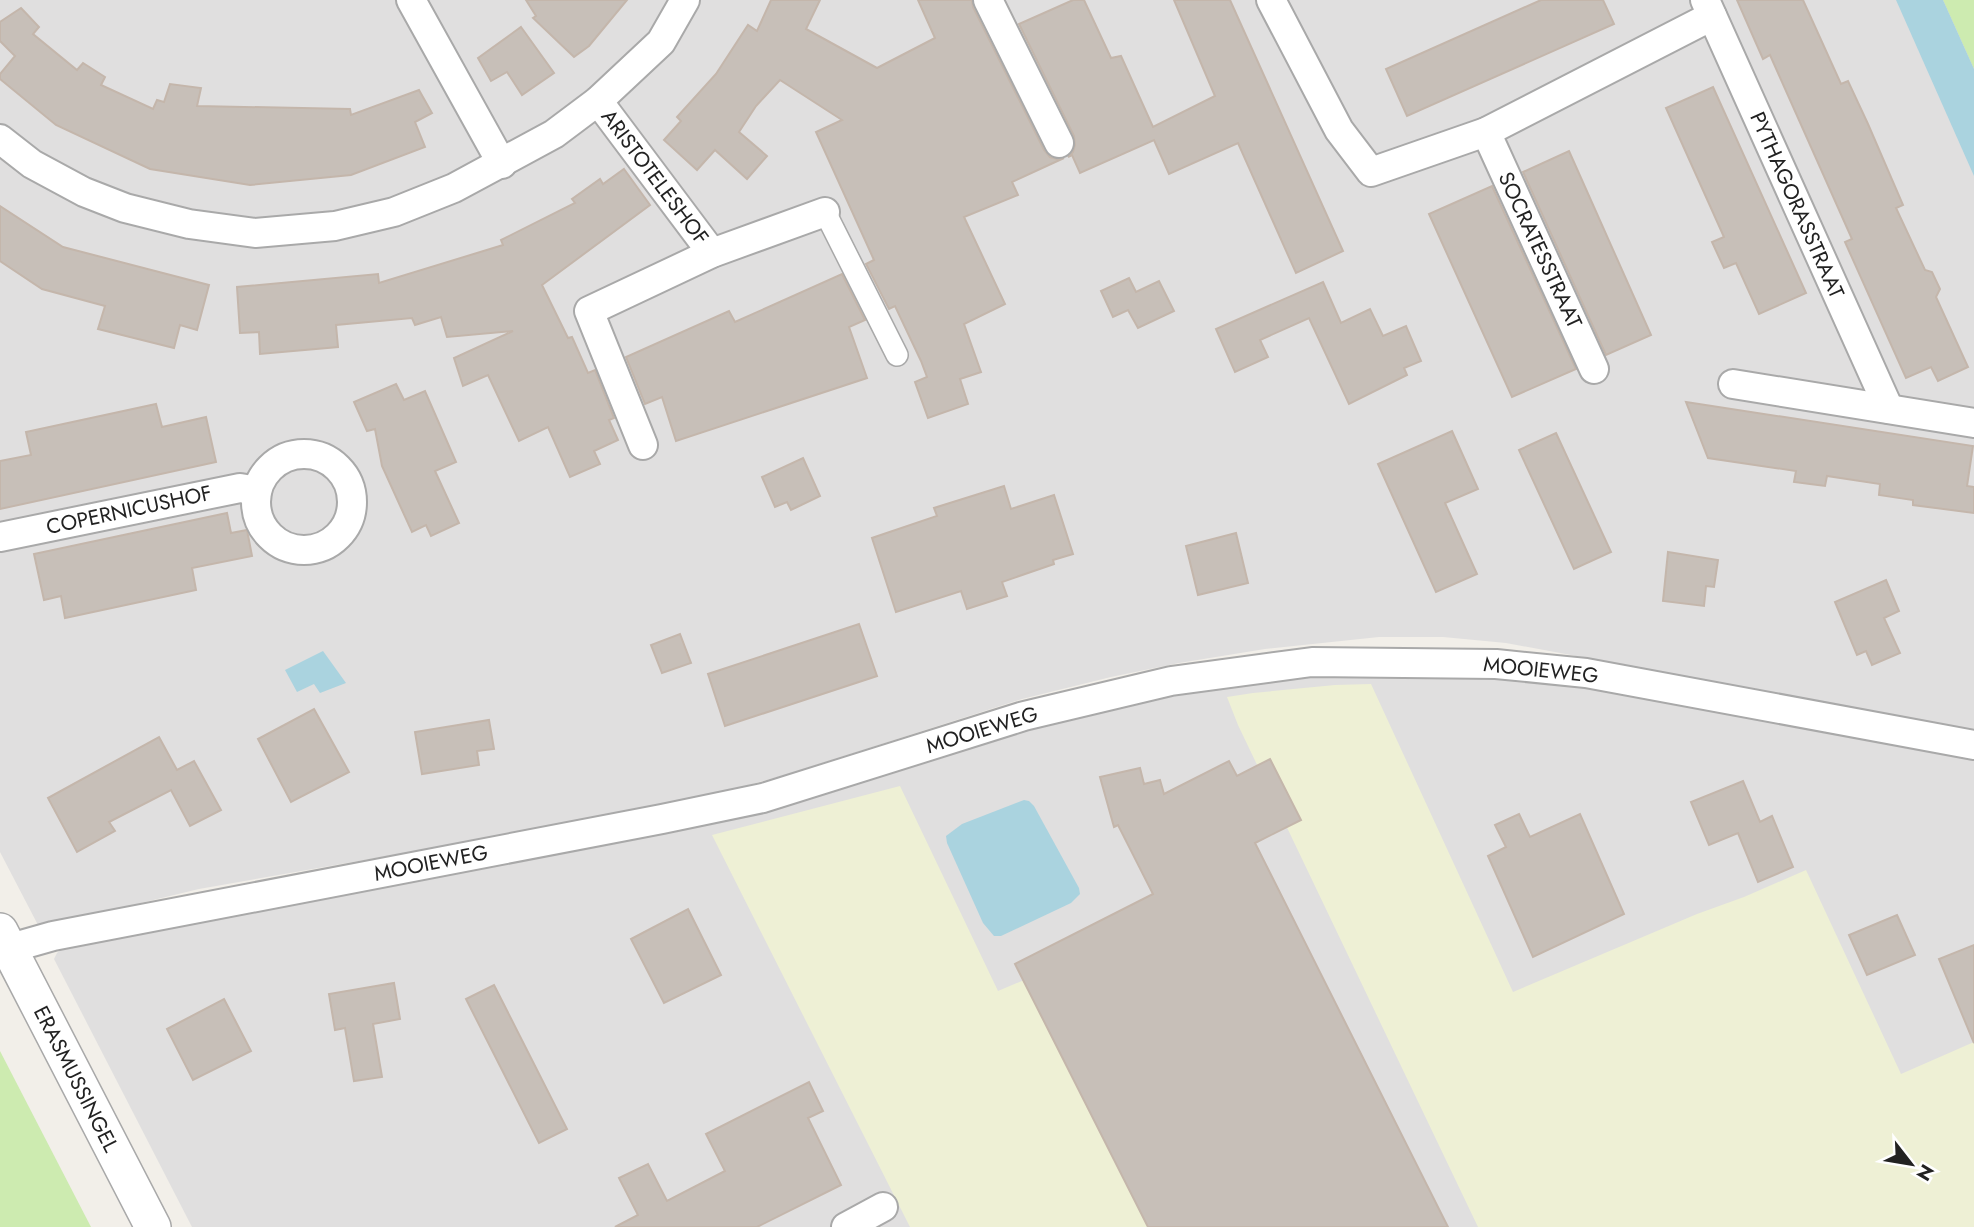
<svg xmlns="http://www.w3.org/2000/svg" width="1974" height="1227" font-family="Jost,sans-serif">
	<rect width="100%" height="100%" fill="#f2efe9"/>
	<g fill="#e0dfdf">
		<path d="M 0,0 L 1974,0 L 1974,730 L 1506,643 L 1443,637 L 1379,637 L 1265,649 L 1179,663 L 1111,677 L 1022,699 L 785,775 L 672,806 L 199,889 L 49,925 L 38,925 L 0,852 Z"/>
		<path d="M 1473,663 L 1974,754 L 1974,1227 L 192,1227 L 54,959 L 57,953 L 65,946 L 1211,681 Z"/>
	</g>
	<g fill="#eef0d5">
		<path d="M 1371,684 L 1513,992 L 1697,914 L 1744,897 L 1806,870 L 1901,1074 L 1974,1042 L 1974,1227 L 1478,1227 L 1238,725 L 1227,697 L 1253,693 L 1335,685 Z"/>
		<path d="M 900,786 L 998,991 L 1024,980 L 1148,1227 L 910,1227 L 712,835 Z"/>
	</g>
	<g fill="#cdebb0">
		<path d="M 1943,0 L 1974,0 L 1974,69 Z"/>
		<path d="M 0,1051 L 91,1227 L 0,1227 Z"/>
	</g>
	<g fill="#aad3df">
		<path d="M 1896,0 L 1943,0 L 1974,69 L 1974,176 Z"/>
		<path d="M 323,651 L 346,683 L 320,693 L 314,684 L 297,692 L 285,670 Z"/>
		<path d="M 1024,800 L 1029,801 L 1034,806 L 1079,888 L 1080,894 L 1071,903 L 1001,936 L 994,936 L 983,923 L 947,843 L 946,836 L 962,824 Z"/>
	</g>
	<g fill="#c7bfb8" stroke="#c4b6ab" stroke-width="2">
		<path d="M 526,0 L 627,0 L 589,46 L 574,57 L 533,18 L 536,16 Z"/>
		<path d="M 771,0 L 820,0 L 806,29 L 877,68 L 935,38 L 918,0 L 972,0 L 973,7 L 1044,150 L 1050,157 L 1057,159 L 1064,158 L 1012,182 L 1018,195 L 964,217 L 1005,304 L 964,324 L 981,372 L 960,379 L 968,404 L 928,418 L 915,382 L 927,377 L 921,361 L 895,306 L 889,309 L 866,264 L 874,260 L 816,132 L 842,120 L 780,80 L 756,106 L 739,132 L 767,156 L 747,179 L 715,150 L 697,170 L 664,140 L 681,121 L 677,117 L 716,74 L 748,25 L 757,31 Z"/>
		<path d="M 1073,0 L 1084,0 L 1111,58 L 1121,56 L 1153,127 L 1215,96 L 1174,0 L 1230,0 L 1343,251 L 1296,273 L 1238,143 L 1169,174 L 1154,140 L 1080,173 L 1072,155 L 1068,157 L 1073,152 L 1075,145 L 1074,136 L 1019,24 Z"/>
		<path d="M 1541,0 L 1603,0 L 1614,24 L 1407,116 L 1386,69 Z"/>
		<path d="M 1737,0 L 1803,0 L 1841,84 L 1848,81 L 1868,124 L 1903,205 L 1896,208 L 1925,270 L 1932,272 L 1940,289 L 1936,297 L 1968,367 L 1938,381 L 1931,367 L 1906,378 L 1845,242 L 1852,239 L 1770,55 L 1763,59 Z"/>
		<path d="M 21,8 L 39,27 L 33,34 L 77,70 L 83,63 L 105,77 L 101,85 L 153,109 L 157,100 L 164,102 L 170,84 L 201,88 L 197,106 L 350,109 L 351,115 L 419,90 L 432,113 L 415,122 L 425,147 L 351,175 L 250,185 L 150,169 L 56,125 L 0,79 L 0,74 L 15,56 L 0,41 L 0,22 Z"/>
		<path d="M 521,27 L 554,73 L 522,95 L 507,72 L 491,81 L 478,58 Z"/>
		<path d="M 1713,87 L 1806,293 L 1759,314 L 1736,263 L 1724,268 L 1712,242 L 1724,237 L 1666,108 Z"/>
		<path d="M 1569,151 L 1651,335 L 1606,355 L 1523,172 Z"/>
		<path d="M 624,169 L 650,205 L 542,285 L 568,338 L 572,337 L 588,373 L 595,370 L 614,418 L 609,420 L 618,440 L 594,451 L 600,464 L 570,477 L 548,427 L 519,441 L 488,375 L 463,386 L 454,358 L 513,331 L 447,337 L 441,317 L 415,325 L 412,318 L 336,325 L 338,347 L 260,354 L 259,332 L 240,333 L 237,287 L 378,274 L 379,283 L 503,245 L 501,240 L 575,203 L 572,199 L 600,179 L 603,184 Z"/>
		<path d="M 1492,186 L 1576,369 L 1512,397 L 1429,214 Z"/>
		<path d="M 0,206 L 63,247 L 209,285 L 197,330 L 180,325 L 174,348 L 98,329 L 105,306 L 42,289 L 0,261 Z"/>
		<path d="M 842,274 L 865,320 L 849,327 L 867,378 L 676,441 L 662,397 L 645,404 L 626,357 L 729,311 L 735,322 Z"/>
		<path d="M 1129,278 L 1136,292 L 1159,281 L 1174,311 L 1138,328 L 1128,310 L 1113,317 L 1101,291 Z"/>
		<path d="M 1323,282 L 1341,323 L 1370,309 L 1383,336 L 1406,326 L 1421,361 L 1404,368 L 1407,375 L 1349,404 L 1309,318 L 1260,340 L 1268,357 L 1235,372 L 1216,329 Z"/>
		<path d="M 396,384 L 404,400 L 425,391 L 456,462 L 435,471 L 459,523 L 431,536 L 426,525 L 412,532 L 382,466 L 375,429 L 367,431 L 354,402 Z"/>
		<path d="M 1686,402 L 1973,446 L 1967,486 L 1974,487 L 1974,513 L 1913,505 L 1913,500 L 1879,495 L 1880,484 L 1827,476 L 1825,486 L 1810,484 L 1794,482 L 1796,471 L 1708,458 Z"/>
		<path d="M 156,404 L 162,427 L 206,417 L 216,462 L 0,509 L 0,461 L 31,455 L 26,432 Z"/>
		<path d="M 1452,431 L 1478,489 L 1445,503 L 1477,574 L 1436,592 L 1378,464 Z"/>
		<path d="M 1556,433 L 1611,552 L 1574,569 L 1519,450 Z"/>
		<path d="M 803,458 L 820,496 L 791,510 L 787,502 L 775,507 L 762,477 Z"/>
		<path d="M 1004,486 L 1011,509 L 1054,495 L 1073,554 L 1053,560 L 1054,564 L 1002,582 L 1007,596 L 967,609 L 961,591 L 896,612 L 872,538 L 937,516 L 934,508 Z"/>
		<path d="M 227,513 L 231,533 L 247,530 L 252,556 L 192,568 L 196,590 L 65,618 L 61,596 L 44,600 L 34,554 Z"/>
		<path d="M 1236,533 L 1248,583 L 1198,595 L 1186,546 Z"/>
		<path d="M 1668,552 L 1718,560 L 1714,587 L 1706,586 L 1704,606 L 1663,601 Z"/>
		<path d="M 1886,580 L 1899,611 L 1884,618 L 1900,653 L 1872,665 L 1866,651 L 1857,655 L 1835,602 Z"/>
		<path d="M 859,624 L 877,676 L 725,726 L 708,674 Z"/>
		<path d="M 680,634 L 691,663 L 662,673 L 651,645 Z"/>
		<path d="M 314,709 L 349,772 L 291,802 L 258,739 Z"/>
		<path d="M 489,720 L 494,749 L 477,751 L 479,765 L 422,774 L 415,732 Z"/>
		<path d="M 159,737 L 177,770 L 194,761 L 221,810 L 190,826 L 171,790 L 109,822 L 115,831 L 77,852 L 48,798 Z"/>
		<path d="M 1270,759 L 1301,820 L 1255,843 L 1448,1227 L 1148,1227 L 1015,964 L 1153,894 L 1118,825 L 1114,827 L 1100,777 L 1140,768 L 1144,784 L 1160,780 L 1164,794 L 1229,761 L 1237,776 Z"/>
		<path d="M 1743,781 L 1760,822 L 1772,816 L 1793,867 L 1758,882 L 1738,833 L 1709,845 L 1691,802 Z"/>
		<path d="M 1519,814 L 1530,837 L 1580,814 L 1624,914 L 1533,957 L 1488,856 L 1506,847 L 1495,825 Z"/>
		<path d="M 688,909 L 721,975 L 664,1003 L 631,939 Z"/>
		<path d="M 1897,915 L 1915,955 L 1867,975 L 1849,935 Z"/>
		<path d="M 1974,945 L 1974,1043 L 1939,959 Z"/>
		<path d="M 394,983 L 400,1019 L 373,1024 L 382,1077 L 354,1081 L 345,1028 L 335,1030 L 329,994 Z"/>
		<path d="M 494,985 L 567,1129 L 539,1143 L 466,999 Z"/>
		<path d="M 224,999 L 251,1051 L 193,1080 L 167,1029 Z"/>
		<path d="M 809,1082 L 823,1111 L 808,1118 L 841,1185 L 757,1227 L 615,1227 L 638,1215 L 619,1178 L 648,1164 L 667,1201 L 725,1171 L 706,1134 Z"/>
	</g>
	<g fill="none" stroke-linecap="round" stroke-linejoin="round">
		<g stroke="#a9a9a9" stroke-width="24">
			<path id="pedestrian" d="M 825,212 L 897,355"/>
		</g>
		<g stroke="#a9a9a9" stroke-width="32">
			<g id="minor">
				<path d="M 411,0 L 502,164"/>
				<path d="M 988,0 L 1059,143"/>
				<path d="M 1271,0 L 1339,130 L 1371,172 L 1486,132 L 1712,16"/>
				<path d="M 1705,0 L 1889,409"/>
				<path d="M 598,101 L 712,253"/>
				<path d="M 1486,132 L 1594,369"/>
				<path d="M 0,139 L 32,164 L 84,192 L 125,208 L 189,224 L 255,233 L 335,226 L 394,212 L 454,188 L 554,134 L 598,101 L 661,42 L 685,0"/>
				<path d="M 1733,384 L 1974,423"/>
				<path d="M 643,445 L 589,311 L 712,253 L 825,212"/>
				<circle cx="304" cy="502" r="48"/>
				<path d="M 0,537 L 240,488 L 257,491"/>
				<path d="M 0,951 L 53,936 L 662,819 L 763,798 L 1024,716 L 1171,681 L 1312,662 L 1496,664 L 1586,673 L 1974,745"/>
				<path d="M 846,1227 L 883,1207"/>
			</g>
		</g>
		<g stroke="#a9a9a9" stroke-width="38">
			<path id="tertiary" d="M 0,931 L 153,1227"/>
		</g>
		<use href="#pedestrian" stroke="#fff" stroke-width="21"/>
		<use href="#minor" stroke="#fff" stroke-width="28"/>
		<use href="#tertiary" stroke="#fff" stroke-width="35"/>
	</g>
	<g text-anchor="middle" stroke-width="6" stroke-linejoin="round" paint-order="stroke">
		<g font-size="21" fill="#222" stroke="#fff">
			<text transform="translate(655 177) rotate(53)" y="7">ARISTOTELESHOF</text>
			<text transform="translate(1797 205) rotate(66)" y="7">PYTHAGORASSTRAAT</text>
			<text transform="translate(1540 250) rotate(65)" y="7">SOCRATESSTRAAT</text>
			<text transform="translate(129 510) rotate(-12)" y="7">COPERNICUSHOF</text>
			<text transform="translate(1541 670) rotate(6)" y="7">MOOIEWEG</text>
			<text transform="translate(982 730) rotate(-17)" y="7">MOOIEWEG</text>
			<text transform="translate(431 863) rotate(-11)" y="7">MOOIEWEG</text>
			<text transform="translate(76 1079) rotate(63)" y="7">ERASMUSSINGEL</text>
		</g>
	</g>
	<g transform="translate(1911 1164) rotate(121)" stroke="#ffffff" stroke-width="5" paint-order="stroke">
	<path d="M0-5L12 26L0 18L-12 26Z" fill="#222222"/>
	<text y="-10" font-size="19" font-weight="bold" text-anchor="middle" fill="#222222">N</text>
	</g>
</svg>
